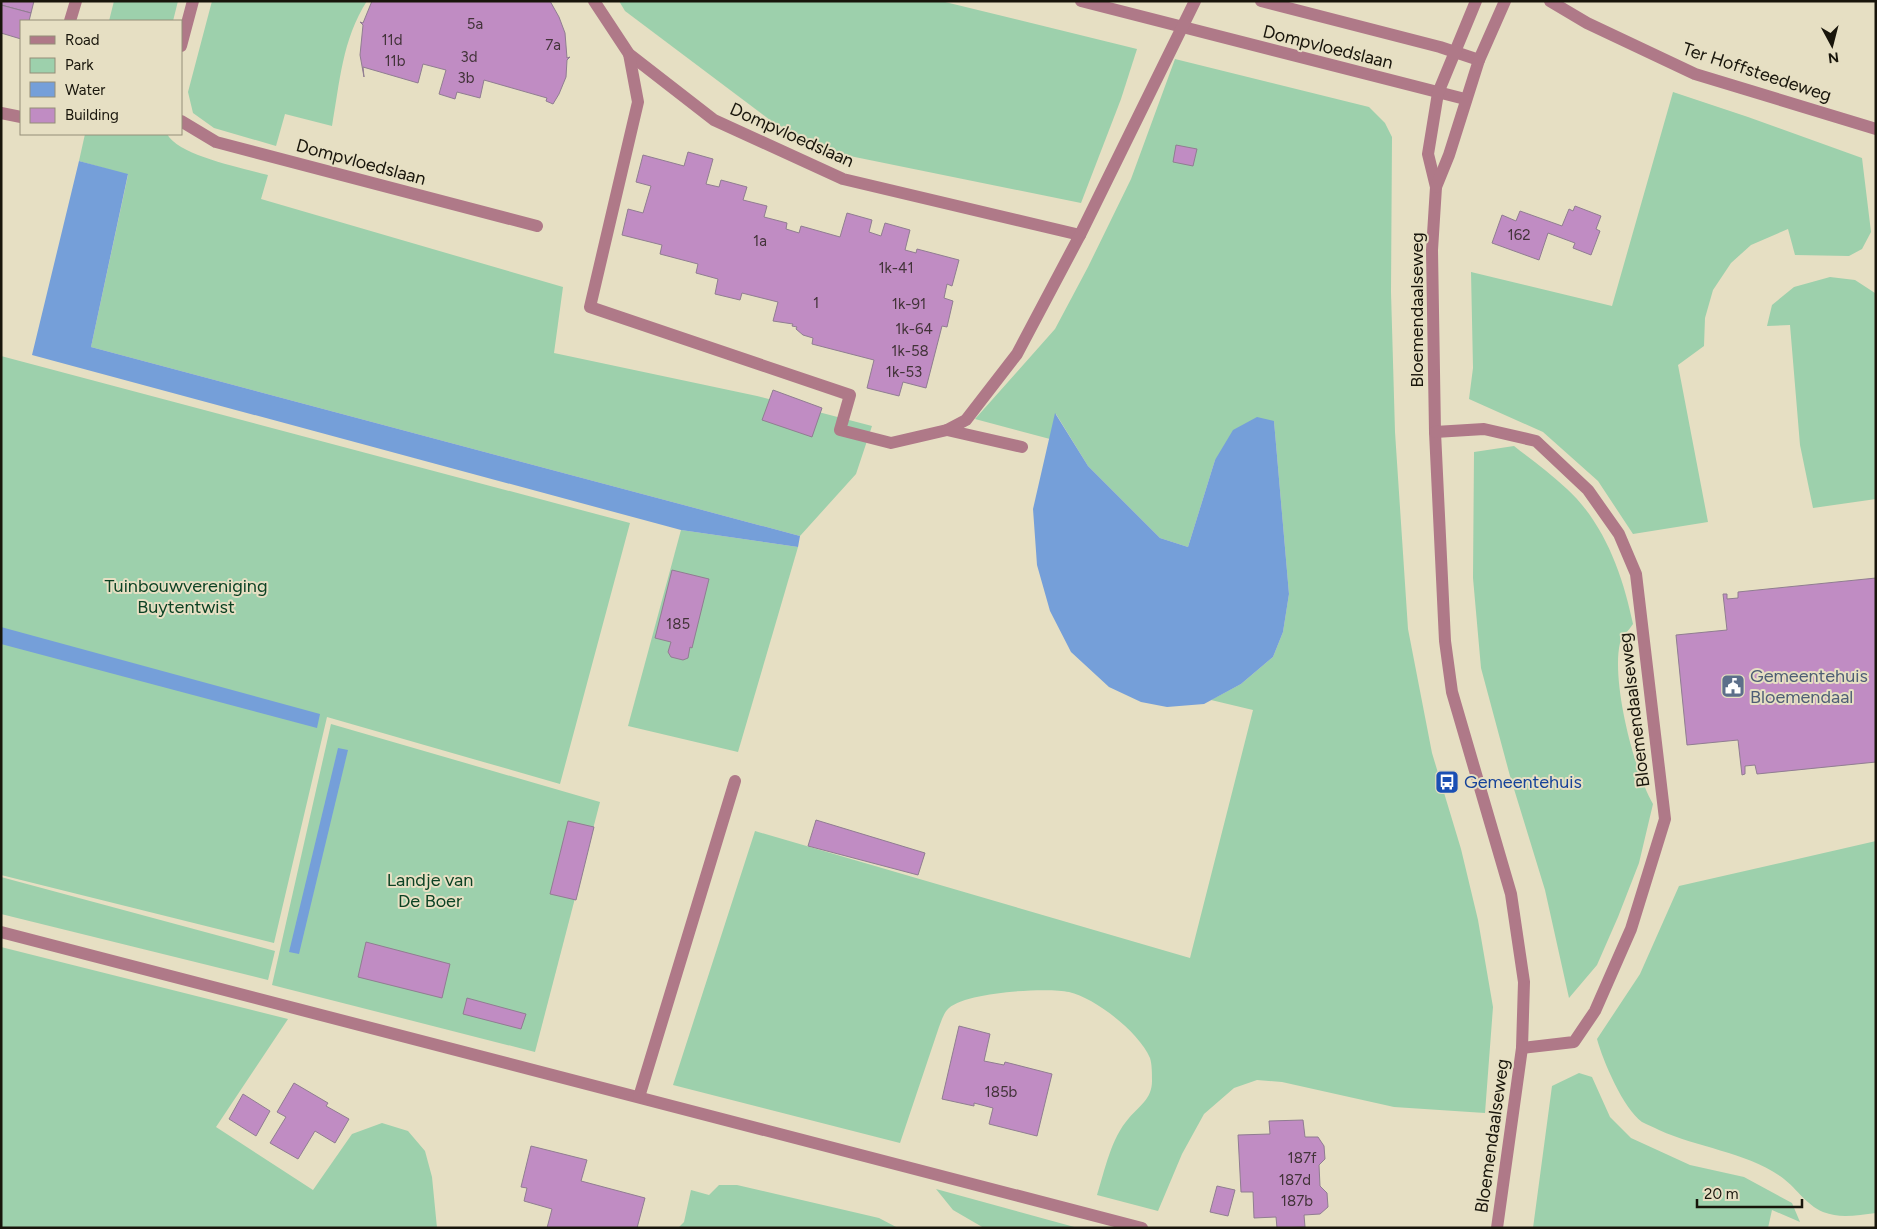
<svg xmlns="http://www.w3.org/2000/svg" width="1877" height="1229" font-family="Figtree,sans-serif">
	<rect width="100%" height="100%" fill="#e6dfc3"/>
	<g fill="#9dd0ac">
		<path d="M 114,1 L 178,1 L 173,21 L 109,21 Z"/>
		<path d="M 212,1 L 367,1 C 342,40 340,82 332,126 L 285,114 L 276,146 L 214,128 L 193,113 L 188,92 Z"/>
		<path d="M 619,1 L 941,1 L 1137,49 L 1121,99 L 1081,203 L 840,154 L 774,123 L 625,11 Z"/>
		<path d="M 1175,59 L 1369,107 L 1385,123 L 1392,137 L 1391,292 L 1395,432 L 1408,629 L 1432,753 L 1461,849 L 1478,920 L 1493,1007 L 1485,1113 L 1394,1107 L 1282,1082 L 1257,1080 L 1234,1088 L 1204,1114 L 1182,1154 L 1158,1211 L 1097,1195 C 1105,1170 1111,1138 1129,1118 C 1139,1106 1152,1099 1152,1081 C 1152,1074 1152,1064 1150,1058 C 1139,1032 1095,998 1069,992 C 1047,987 961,992 947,1010 C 943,1015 941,1022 939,1027 L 900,1143 L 673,1085 L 755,831 L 1190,958 L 1253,710 L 1211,700 L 1241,684 L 1273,657 L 1283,632 L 1289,594 L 1274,421 L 1215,460 L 1188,547 L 1160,538 L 1088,466 L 1056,414 L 1050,439 L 975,419 L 1055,329 L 1088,267 L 1131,179 Z"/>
		<path d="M 1673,92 L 1748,117 L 1862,158 L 1871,232 L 1862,249 L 1849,256 L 1795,255 L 1788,229 L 1751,245 L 1731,263 L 1713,290 L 1705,318 L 1704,346 L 1678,365 L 1708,522 L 1633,534 L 1598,481 L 1543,432 L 1469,399 L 1473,368 L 1471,272 L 1612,306 Z"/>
		<path d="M 85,134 L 167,134 C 179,156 243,168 268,175 L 261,199 L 563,287 L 554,353 L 757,396 L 872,426 L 856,474 L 800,536 L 91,347 L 128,175 L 79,161 Z"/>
		<path d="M 1830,277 L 1855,280 L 1875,293 L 1876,499 L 1813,508 L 1800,445 L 1790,325 L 1767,326 L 1772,305 L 1794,287 Z"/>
		<path d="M 1,356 L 630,523 L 560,784 L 327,717 L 274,943 L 1,875 Z"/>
		<path d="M 1514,446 C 1532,460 1551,474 1567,489 C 1605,524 1623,576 1633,624 C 1629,630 1622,637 1620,643 C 1611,681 1634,771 1653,804 L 1639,863 L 1618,917 L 1597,965 L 1569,998 L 1545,890 L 1510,776 L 1481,668 L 1473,578 L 1474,452 Z"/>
		<path d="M 681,530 L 798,547 L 738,752 L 628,726 Z"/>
		<path d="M 331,724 L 600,802 L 535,1052 L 272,985 Z"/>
		<path d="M 1876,841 L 1876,1213 C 1857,1215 1841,1219 1823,1212 C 1806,1205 1795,1186 1780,1176 C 1743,1151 1698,1148 1659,1130 C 1654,1127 1647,1125 1642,1122 C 1623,1108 1603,1061 1597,1039 L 1640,974 L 1679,886 Z"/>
		<path d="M 1,877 L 275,951 L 268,980 L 1,914 Z"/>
		<path d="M 1,947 L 288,1019 L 216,1127 L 313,1190 L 352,1134 L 382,1123 L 408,1131 L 425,1151 L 432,1177 L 437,1228 L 1,1228 Z"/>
		<path d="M 1579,1073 L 1592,1077 L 1610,1117 L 1631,1138 L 1690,1165 L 1744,1177 L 1792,1203 L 1800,1222 L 1772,1210 L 1768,1228 L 1533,1228 L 1552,1086 Z"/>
		<path d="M 719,1185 L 737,1185 L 879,1218 L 898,1228 L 678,1228 L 684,1222 L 691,1190 L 709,1195 Z"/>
		<path d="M 936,1189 L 1078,1228 L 984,1228 L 953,1210 Z"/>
	</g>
	<g fill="#759fd9">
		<path d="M 79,161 L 128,174 L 91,347 L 800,536 L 798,547 L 681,530 L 32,355 Z"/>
		<path d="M 1055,413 L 1088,466 L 1160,538 L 1188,547 L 1215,460 L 1233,430 L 1257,417 L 1274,421 L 1289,594 L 1283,632 L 1273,657 L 1241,684 L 1204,704 L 1167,707 L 1141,702 L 1109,687 L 1071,652 L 1050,611 L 1037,565 L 1033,509 Z"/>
		<path d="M 1,627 L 320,714 L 317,728 L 1,644 Z"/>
		<path d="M 338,748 L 348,750 L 299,954 L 289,952 Z"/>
	</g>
	<g fill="#c08cc3" stroke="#907d91">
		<path d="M 1,1 L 34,1 L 31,13 L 1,5 Z"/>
		<path d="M 372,1 L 550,1 L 559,17 L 565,33 L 567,58 L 570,57 L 567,60 L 566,77 L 559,94 L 553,104 L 546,101 L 547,98 L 484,80 L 480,98 L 457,92 L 455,99 L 439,94 L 446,70 L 423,64 L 418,83 L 363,67 L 364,77 L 360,55 L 363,25 L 360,22 L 363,23 Z"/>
		<path d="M 1,5 L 31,13 L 29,21 L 21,21 L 21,39 L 1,33 Z"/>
		<path d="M 1176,145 L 1197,149 L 1193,166 L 1173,162 Z"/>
		<path d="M 688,152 L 713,159 L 706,184 L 719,187 L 721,180 L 747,187 L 743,200 L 767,206 L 764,217 L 787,223 L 786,229 L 799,233 L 801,226 L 840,237 L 847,213 L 872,220 L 869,232 L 881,236 L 885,223 L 910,230 L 905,250 L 916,253 L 917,249 L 959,260 L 952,286 L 947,284 L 944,298 L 953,301 L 947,327 L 942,326 L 926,388 L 903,382 L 899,396 L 867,388 L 874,360 L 812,344 L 813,338 L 803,335 L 796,329 L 797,327 L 792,326 L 793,324 L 773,321 L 778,302 L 742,293 L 740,300 L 715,294 L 718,279 L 696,273 L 698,264 L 660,254 L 662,245 L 622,235 L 628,209 L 643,213 L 651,186 L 636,182 L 643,155 L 684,166 Z"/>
		<path d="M 1575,206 L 1601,216 L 1596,229 L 1600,231 L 1591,255 L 1573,248 L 1575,243 L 1548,233 L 1539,260 L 1492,243 L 1502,215 L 1516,221 L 1520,211 L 1562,226 L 1569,209 L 1573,211 Z"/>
		<path d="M 773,390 L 822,408 L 812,437 L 762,420 Z"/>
		<path d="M 672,570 L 709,579 L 692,648 L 690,647 L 688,658 L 683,660 L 671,657 L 668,652 L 671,642 L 655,638 Z"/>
		<path d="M 1876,578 L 1876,762 L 1757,774 L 1755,765 L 1745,766 L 1745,774 L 1742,775 L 1738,740 L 1687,745 L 1676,635 L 1727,630 L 1723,594 L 1727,594 L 1727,599 L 1738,598 L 1738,592 Z"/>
		<path d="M 816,820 L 925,853 L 918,875 L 808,846 Z"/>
		<path d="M 568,821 L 594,827 L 576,900 L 550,894 Z"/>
		<path d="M 366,942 L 450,964 L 442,998 L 358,977 Z"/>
		<path d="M 467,998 L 526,1014 L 521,1029 L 463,1014 Z"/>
		<path d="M 959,1026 L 990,1034 L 984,1061 L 1004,1065 L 1005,1062 L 1052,1074 L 1037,1136 L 989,1124 L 993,1108 L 974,1103 L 974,1106 L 942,1099 Z"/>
		<path d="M 294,1083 L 328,1103 L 326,1106 L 349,1119 L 335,1143 L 315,1131 L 298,1159 L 270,1143 L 286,1117 L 277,1112 Z"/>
		<path d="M 243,1094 L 270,1111 L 256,1136 L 229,1119 Z"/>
		<path d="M 1303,1120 L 1305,1137 L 1318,1137 L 1324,1146 L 1325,1159 L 1319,1165 L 1320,1186 L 1327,1193 L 1328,1207 L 1320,1214 L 1304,1215 L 1305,1227 L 1277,1228 L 1276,1217 L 1254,1218 L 1253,1192 L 1241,1192 L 1238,1135 L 1270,1134 L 1269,1121 Z"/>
		<path d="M 531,1146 L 587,1160 L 581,1181 L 645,1198 L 637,1228 L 547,1228 L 552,1209 L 524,1201 L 527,1188 L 521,1187 Z"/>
		<path d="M 1217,1186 L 1235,1190 L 1228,1216 L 1210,1212 Z"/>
	</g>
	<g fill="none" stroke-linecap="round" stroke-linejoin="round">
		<g stroke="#af7988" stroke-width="12">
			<path d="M 594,1 L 629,54 L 714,120 L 843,179 L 1080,235"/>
			<path d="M 1081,1 L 1465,99"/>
			<path d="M 1261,1 L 1440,47 L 1479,60"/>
			<path d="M 1476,1 L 1438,93 L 1428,154 L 1436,187 L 1432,250 L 1435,432 L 1445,641 L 1452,692 L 1511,894 L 1524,982 L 1522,1048 L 1497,1228"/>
			<path d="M 1550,1 L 1587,23 L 1695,74 L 1876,129"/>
			<path d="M 70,21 L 76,1"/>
			<path d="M 181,46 L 193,1"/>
			<path d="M 629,54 L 638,102 L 590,307 L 850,395 L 840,430 L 891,443 L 947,430"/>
			<path d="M 1,113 L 21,117"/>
			<path d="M 181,121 L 216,142 L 537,226"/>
			<path d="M 1436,187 L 1449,155 L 1479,60 L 1505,1"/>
			<path d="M 1435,432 L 1484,429 L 1536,441 L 1588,490 L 1619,534 L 1636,574 L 1665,819 L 1631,929 L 1595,1011 L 1574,1042 L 1522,1048"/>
			<path d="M 1022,447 L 947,430 L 966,420 L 1017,354 L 1080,235 L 1195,1"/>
			<path d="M 1,932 L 1142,1228"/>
			<path d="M 639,1097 L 735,781"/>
		</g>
	</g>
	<defs>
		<g id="civic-square" transform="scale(1.25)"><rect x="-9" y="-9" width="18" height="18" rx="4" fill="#5c6f8a" stroke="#e6dfc3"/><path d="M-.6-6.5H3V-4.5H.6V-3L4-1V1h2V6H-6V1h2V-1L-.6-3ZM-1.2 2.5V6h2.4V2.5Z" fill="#fff"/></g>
		<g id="bus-square" transform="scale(1.25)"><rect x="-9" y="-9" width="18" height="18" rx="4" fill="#1a4fb4" stroke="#e6dfc3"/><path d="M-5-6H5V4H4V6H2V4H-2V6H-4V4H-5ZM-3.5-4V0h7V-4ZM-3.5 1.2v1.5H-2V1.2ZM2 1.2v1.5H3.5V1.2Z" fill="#fff"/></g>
	</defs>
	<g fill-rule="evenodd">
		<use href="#civic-square" x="1733" y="686"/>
		<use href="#bus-square" x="1447" y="782"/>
	</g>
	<g text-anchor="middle" stroke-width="4" stroke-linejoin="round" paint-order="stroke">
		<g font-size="15" fill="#423339">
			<text x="475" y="29">5a</text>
			<text x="392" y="45">11d</text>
			<text x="553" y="50">7a</text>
			<text x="469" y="62">3d</text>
			<text x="395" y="66">11b</text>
			<text x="466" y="83">3b</text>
			<text x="1519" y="240">162</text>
			<text x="760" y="246">1a</text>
			<text x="896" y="273">1k-41</text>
			<text x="816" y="308">1</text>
			<text x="909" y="309">1k-91</text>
			<text x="914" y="334">1k-64</text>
			<text x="910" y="356">1k-58</text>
			<text x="904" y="377">1k-53</text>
			<text x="678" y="629">185</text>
			<text x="1001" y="1097">185b</text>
			<text x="1302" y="1163">187f</text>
			<text x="1295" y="1185">187d</text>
			<text x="1297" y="1206">187b</text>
		</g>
		<g font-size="18" fill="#18150b" stroke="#e6dfc3">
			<text transform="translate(1328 47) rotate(14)" y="6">Dompvloedslaan</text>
			<text transform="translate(1757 72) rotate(18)" y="6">Ter Hoffsteedeweg</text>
			<text transform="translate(792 135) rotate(24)" y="6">Dompvloedslaan</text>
			<text transform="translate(361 162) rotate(15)" y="6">Dompvloedslaan</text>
			<text transform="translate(1417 310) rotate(-90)" y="6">Bloemendaalseweg</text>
			<text transform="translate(1634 710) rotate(-97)" y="6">Bloemendaalseweg</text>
			<text transform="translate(1492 1136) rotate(-82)" y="6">Bloemendaalseweg</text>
		</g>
		<g font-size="18" fill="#0c4224" stroke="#e6dfc3">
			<text x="186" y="592">Tuinbouwvereniging<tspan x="186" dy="21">Buytentwist</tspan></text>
			<text x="430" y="886">Landje van<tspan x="430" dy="21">De Boer</tspan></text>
		</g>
		<g font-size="18" fill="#4e5e75" stroke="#e6dfc3" text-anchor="start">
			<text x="1750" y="682">Gemeentehuis<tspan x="1750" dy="21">Bloemendaal</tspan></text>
		</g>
		<g font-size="18" fill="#164399" stroke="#e6dfc3" text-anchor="start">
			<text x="1464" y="788">Gemeentehuis</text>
		</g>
	</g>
	<rect width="1877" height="1229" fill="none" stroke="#18150b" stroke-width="5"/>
	<rect x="20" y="20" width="162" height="115" fill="#e6dfc3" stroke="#948e79"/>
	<rect x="30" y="36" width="25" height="8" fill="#af7988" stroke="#948e79"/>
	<text x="65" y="45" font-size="15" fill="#18150b">Road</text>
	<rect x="30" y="58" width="25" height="15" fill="#9dd0ac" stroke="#948e79"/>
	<text x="65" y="70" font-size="15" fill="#18150b">Park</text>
	<rect x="30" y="82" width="25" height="15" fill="#759fd9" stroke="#948e79"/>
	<text x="65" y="95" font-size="15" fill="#18150b">Water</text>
	<rect x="30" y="108" width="25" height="15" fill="#c08cc3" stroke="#948e79"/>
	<text x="65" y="120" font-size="15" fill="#18150b">Building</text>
	<g transform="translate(1832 45) rotate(173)" stroke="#e6dfc3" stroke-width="4" paint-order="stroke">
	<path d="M0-4L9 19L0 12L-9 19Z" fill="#18150b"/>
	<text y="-8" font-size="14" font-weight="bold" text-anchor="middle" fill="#18150b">N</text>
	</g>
	<path d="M1697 1199v8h105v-8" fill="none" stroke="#18150b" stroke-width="2.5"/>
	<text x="1704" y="1199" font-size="15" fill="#18150b" stroke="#e6dfc3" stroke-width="4" paint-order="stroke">20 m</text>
</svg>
